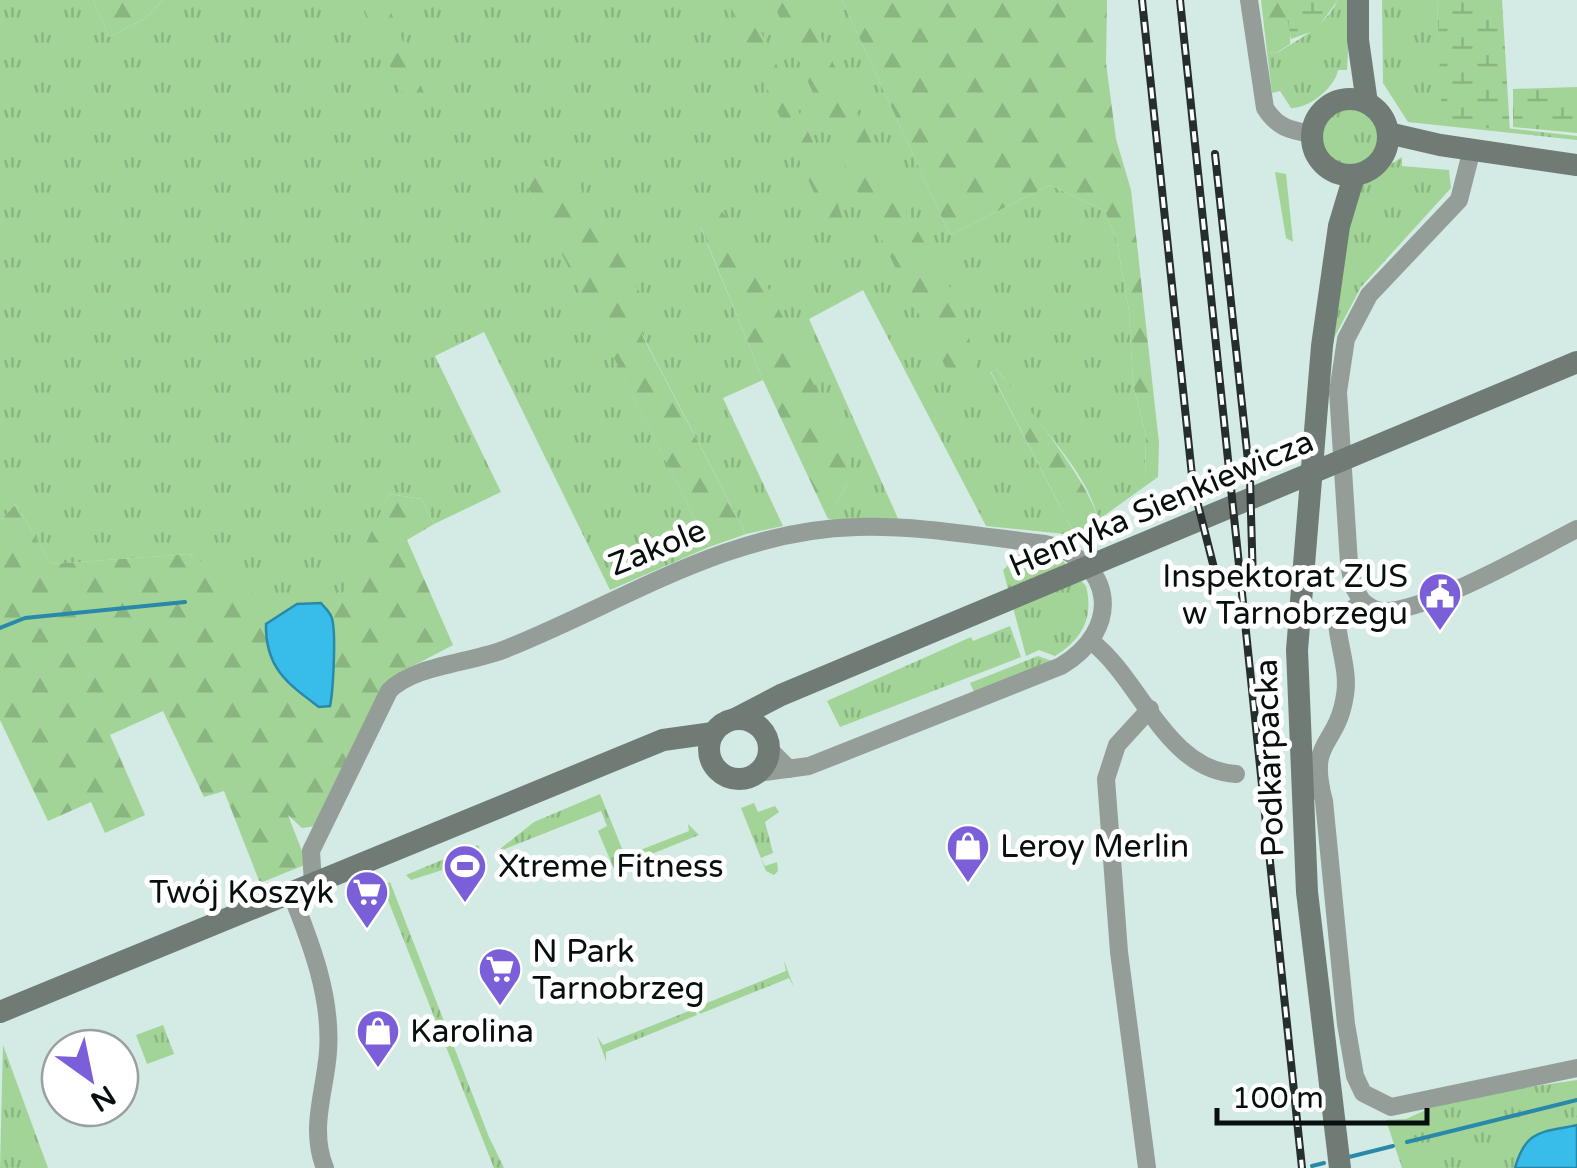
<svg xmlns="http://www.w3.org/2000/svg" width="1577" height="1168" font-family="'Varela Round',sans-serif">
	<defs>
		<pattern id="grass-tufts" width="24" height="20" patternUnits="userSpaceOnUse" patternTransform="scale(2.5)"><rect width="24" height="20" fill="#a2d497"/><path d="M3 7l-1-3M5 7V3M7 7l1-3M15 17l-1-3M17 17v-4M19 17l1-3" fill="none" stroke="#8ab581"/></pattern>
		<pattern id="forest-firs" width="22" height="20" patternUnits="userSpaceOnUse" patternTransform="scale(2.5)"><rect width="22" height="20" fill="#a2d497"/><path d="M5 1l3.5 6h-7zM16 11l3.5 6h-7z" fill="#8ab581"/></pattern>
		<pattern id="wetland-marsh" width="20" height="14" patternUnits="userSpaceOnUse" patternTransform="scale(2.5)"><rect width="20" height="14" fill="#a2d497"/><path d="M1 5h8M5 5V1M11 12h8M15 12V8" fill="none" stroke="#8ab581"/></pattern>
	</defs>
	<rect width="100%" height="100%" fill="#d3eae5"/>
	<g fill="url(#grass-tufts)">
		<path d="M 0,0 L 93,0 L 109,37 L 146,18 L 163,0 L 842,0 L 950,235 L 1050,185 L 1105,211 L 1117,242 L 1129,311 L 1133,384 L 1146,436 L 1145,478 L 1158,477 L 1098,520 C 1089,471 1032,419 1003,377 L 996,369 L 990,371 L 1075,535 L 986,526 L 863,290 L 809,319 L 900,523 L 828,519 L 848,483 L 700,226 L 763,380 L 723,398 L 783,526 L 746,534 L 642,334 L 545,166 L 522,174 L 709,547 L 610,590 L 484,332 L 435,356 L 501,492 L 434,524 L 422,499 L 389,494 C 366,545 347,620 292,640 L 190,554 L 51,564 L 16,504 L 0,521 Z"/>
		<path d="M 1338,0 L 1351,0 L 1347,70 L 1338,70 C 1335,88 1308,109 1291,108 L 1280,91 L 1272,93 L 1267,52 L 1277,53 C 1300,38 1324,28 1338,0 Z"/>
		<path d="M 1382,0 L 1437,0 L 1443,121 L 1577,136 L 1577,140 L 1408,122 L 1383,83 Z"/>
		<circle cx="1350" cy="137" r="28"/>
		<path d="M 1402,157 L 1402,166 L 1449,170 L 1451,188 L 1361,287 L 1334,338 L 1347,233 L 1360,184 Z"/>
		<path d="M 1275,172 L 1286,174 L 1293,242 L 1286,238 Z"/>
		<path d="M 1022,552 L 1063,561 L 1086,586 C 1094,618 1082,639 1055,656 L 1039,650 L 1026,656 L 1003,570 Z"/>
		<path d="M 1010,626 L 1021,657 L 840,727 L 827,701 L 971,637 L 973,641 Z"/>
		<path d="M 1038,656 L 1052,661 L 974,692 L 970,683 Z"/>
		<path d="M 600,794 L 625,856 L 689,831 L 688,824 L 699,835 L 614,869 L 598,831 L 607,826 L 601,811 L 495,853 L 534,822 Z"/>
		<path d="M 754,803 L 758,812 L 775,806 L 779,812 L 765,822 L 773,853 L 761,858 L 765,866 L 777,862 L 778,871 L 774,875 L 766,871 L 741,808 Z"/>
		<path d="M 478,845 L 483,857 L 411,880 L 406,875 Z"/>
		<path d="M 390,882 L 489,1137 L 504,1168 L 494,1168 L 382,885 Z"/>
		<path d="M 784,961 L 794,987 L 789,978 L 700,1014 L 697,1007 L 786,971 Z"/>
		<path d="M 694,1009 L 697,1015 L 606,1052 L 606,1061 L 597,1036 L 603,1045 Z"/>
		<path d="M 163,1025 L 174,1054 L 147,1064 L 136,1035 Z"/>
		<path d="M 3,1045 L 48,1168 L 0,1168 Z"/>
		<path d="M 1577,1080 L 1577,1125 C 1541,1133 1526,1129 1515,1168 L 1402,1168 L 1386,1120 L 1406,1119 L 1452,1098 Z"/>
	</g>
	<g fill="url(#forest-firs)">
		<path d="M 93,0 L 163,0 L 146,18 L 109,37 Z"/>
		<path d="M 360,0 L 386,0 L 424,93 L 406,101 Z"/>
		<path d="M 727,0 L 746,0 L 829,176 L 848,236 L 839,239 L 831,230 Z"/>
		<path d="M 772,0 L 803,0 L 893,188 L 960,305 L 977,367 L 958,378 L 947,370 L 849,175 Z"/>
		<path d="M 842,0 L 1107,0 L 1106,63 L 1116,139 L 1131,190 L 1159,443 L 1158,477 L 1145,479 L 1146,436 L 1133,384 L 1129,311 L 1117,242 L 1105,211 L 1050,185 L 950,235 Z"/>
		<path d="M 1261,0 L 1292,0 L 1290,44 L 1276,53 L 1267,52 Z"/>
		<path d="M 545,166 L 570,171 L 614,242 L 648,309 L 642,335 L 746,534 L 709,547 L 521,173 Z"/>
		<path d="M 719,207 C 775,286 810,377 849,465 L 848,483 L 828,519 L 763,380 L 700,225 Z"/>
		<path d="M 996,369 C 1023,400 1091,484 1098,520 L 1089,531 L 1075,535 L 990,370 Z"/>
		<path d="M 389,494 L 422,499 L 434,524 L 407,540 L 453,645 L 394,676 L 316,826 L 302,828 L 288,815 L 307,864 L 260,883 L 224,791 L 204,797 L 163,711 L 110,735 L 145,815 L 105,833 L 91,802 L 48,821 L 0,720 L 0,521 L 16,504 L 51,564 L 189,554 L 252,592 L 275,616 L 316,631 L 339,601 Z"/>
	</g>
	<g fill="url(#wetland-marsh)">
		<path d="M 1284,0 L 1338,0 L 1316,30 L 1291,39 Z"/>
		<path d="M 1437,0 L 1502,0 L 1510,132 L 1442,121 Z"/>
		<path d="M 1577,87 L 1577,133 L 1513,127 L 1513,89 Z"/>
	</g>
	<g fill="#38bdea" stroke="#2a89a8" stroke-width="2.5">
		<path d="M 321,603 C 324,607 329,611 331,616 C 337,627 333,692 330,706 L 319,707 C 288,684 265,668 266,624 L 297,604 Z"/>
		<path d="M 1577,1125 L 1577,1168 L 1515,1168 C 1526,1129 1541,1133 1577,1125 Z"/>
	</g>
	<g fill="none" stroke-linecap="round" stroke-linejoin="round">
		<g stroke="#2a89a8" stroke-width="4">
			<path d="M 0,628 L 25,618 L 185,602"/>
			<path d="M 1407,1142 L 1577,1100"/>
			<path d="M 1349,1157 L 1393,1146"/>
			<path d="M 1312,1166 L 1324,1163"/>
		</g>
		<g stroke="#959d99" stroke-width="18">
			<path d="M 1249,0 L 1265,108 C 1277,127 1289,130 1311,134"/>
			<path d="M 1472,149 L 1459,200 L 1369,295 L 1346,339 L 1338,392 L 1349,563 L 1353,586 L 1362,601 L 1337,623 C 1339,647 1349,672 1345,695 C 1337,749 1307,737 1324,801 L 1346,1024 L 1355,1076 L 1363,1093 L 1391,1107 L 1577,1068"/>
			<path d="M 1362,601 C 1371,608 1378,613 1390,611 C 1443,603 1528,554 1577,529"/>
			<path d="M 1092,642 C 1141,680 1166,770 1236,774"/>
			<path d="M 769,749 L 789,769"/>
			<path d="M 313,884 L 311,851 L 389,691 C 413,665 473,663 508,648 C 623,602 728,530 857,527 C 919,525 983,537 1045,544 C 1116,561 1122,630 1061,666 L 809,766 L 757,773"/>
			<path d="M 291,893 C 311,943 332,997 328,1052 C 325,1092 309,1129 325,1168"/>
			<path d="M 1147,1168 L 1119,952 L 1106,779 L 1117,745 L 1150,709"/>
		</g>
		<g stroke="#707b75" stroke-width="22">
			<path d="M 1358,0 L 1358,40 L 1367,103"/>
			<circle cx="1350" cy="137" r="38"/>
			<path d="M 1388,133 L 1440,145 L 1577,165"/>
			<path d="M 735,719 L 781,695 L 1577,362"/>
			<circle cx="739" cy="749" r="30"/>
			<path d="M 0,1012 L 663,740 L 713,733"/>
			<path d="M 1340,1168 L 1307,892 L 1297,650 L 1322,346 L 1339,226 L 1354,176"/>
		</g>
		<g stroke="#242e2c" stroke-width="8">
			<g id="rail">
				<path d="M 1142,0 L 1193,485 L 1215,572"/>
				<path d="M 1180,0 L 1302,1168"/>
				<path d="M 1215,154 L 1250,479 L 1253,583"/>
			</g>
		</g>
		<use href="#rail" stroke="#fff" stroke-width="4" stroke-dasharray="11" stroke-linecap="butt"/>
	</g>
	<defs>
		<g id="civic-pin" transform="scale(2.25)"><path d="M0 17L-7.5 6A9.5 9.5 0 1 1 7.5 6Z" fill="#7b5fd9" stroke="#fff"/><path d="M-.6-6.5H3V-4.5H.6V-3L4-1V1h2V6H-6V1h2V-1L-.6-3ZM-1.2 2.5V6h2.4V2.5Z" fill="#fff"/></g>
		<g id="shop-pin" transform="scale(2.25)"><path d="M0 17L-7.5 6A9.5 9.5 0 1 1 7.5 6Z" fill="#7b5fd9" stroke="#fff"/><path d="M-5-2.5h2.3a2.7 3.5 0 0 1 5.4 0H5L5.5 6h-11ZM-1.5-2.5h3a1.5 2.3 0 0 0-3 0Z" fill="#fff"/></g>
		<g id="stadium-pin" transform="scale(2.25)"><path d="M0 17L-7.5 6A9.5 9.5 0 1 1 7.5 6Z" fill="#7b5fd9" stroke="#fff"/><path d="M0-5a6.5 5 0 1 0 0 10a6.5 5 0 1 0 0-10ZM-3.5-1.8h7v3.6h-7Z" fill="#fff"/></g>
		<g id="supermarket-pin" transform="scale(2.25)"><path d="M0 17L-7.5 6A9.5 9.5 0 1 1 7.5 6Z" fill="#7b5fd9" stroke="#fff"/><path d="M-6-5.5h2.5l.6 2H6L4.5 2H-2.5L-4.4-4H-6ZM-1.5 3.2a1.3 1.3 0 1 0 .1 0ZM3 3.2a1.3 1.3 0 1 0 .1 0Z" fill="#fff"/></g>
	</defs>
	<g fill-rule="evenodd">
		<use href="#civic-pin" x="1440" y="594"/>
		<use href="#shop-pin" x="968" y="846"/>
		<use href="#stadium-pin" x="465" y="866"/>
		<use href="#supermarket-pin" x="367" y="892"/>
		<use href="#supermarket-pin" x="500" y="969"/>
		<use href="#shop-pin" x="378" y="1031"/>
	</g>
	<g text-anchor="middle" stroke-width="10" stroke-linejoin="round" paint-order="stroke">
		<g font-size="32" fill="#08100f" stroke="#fff">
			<text transform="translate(1161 503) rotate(-23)" y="11">Henryka Sienkiewicza</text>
			<text transform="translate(657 547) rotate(-22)" y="11">Zakole</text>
			<text transform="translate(1269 758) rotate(-92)" y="11">Podkarpacka</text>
		</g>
		<g font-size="32" fill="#08100f" stroke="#fff" text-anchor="start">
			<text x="1408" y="587" text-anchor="end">Inspektorat ZUS<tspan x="1408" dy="37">w Tarnobrzegu</tspan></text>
			<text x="1000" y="857">Leroy Merlin</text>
			<text x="498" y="877">Xtreme Fitness</text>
			<text x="334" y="903" text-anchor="end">Twój Koszyk</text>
			<text x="532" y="962">N Park<tspan x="532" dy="37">Tarnobrzeg</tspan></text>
			<text x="410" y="1042">Karolina</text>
		</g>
	</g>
	<g transform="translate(90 1078) rotate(147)"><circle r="48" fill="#ffffff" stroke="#9c9f9f" stroke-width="2.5"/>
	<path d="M0-8L18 38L0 25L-18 38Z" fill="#7b5fd9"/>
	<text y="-15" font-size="28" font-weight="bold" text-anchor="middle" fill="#08100f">N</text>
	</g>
	<path d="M1217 1108v15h210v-15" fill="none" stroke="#08100f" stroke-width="5"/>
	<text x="1232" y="1108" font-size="30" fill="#08100f" stroke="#ffffff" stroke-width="8" paint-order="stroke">100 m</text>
</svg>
